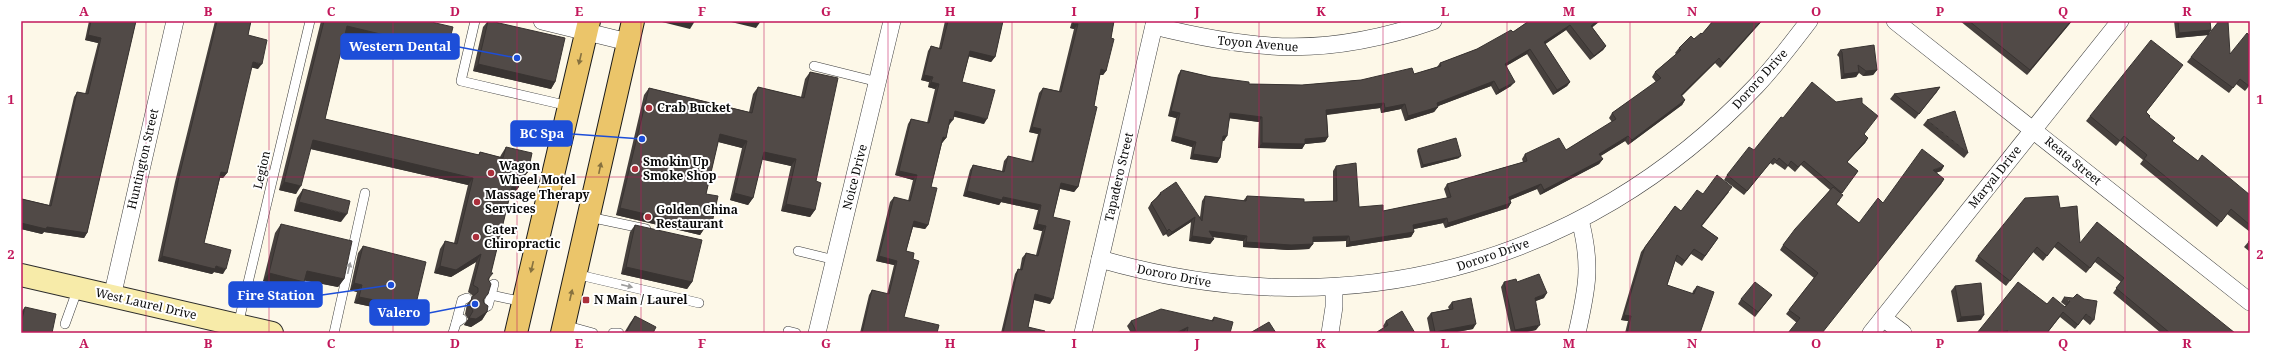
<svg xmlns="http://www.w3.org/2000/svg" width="2271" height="354" font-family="'Noto Serif',serif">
	<rect width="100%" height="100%" fill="#fdf8e8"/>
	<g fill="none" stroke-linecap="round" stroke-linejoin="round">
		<g stroke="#3d3d3d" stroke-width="10">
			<g id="service">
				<path d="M 475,21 L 461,81 L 569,106"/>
				<path d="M 814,66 L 878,82"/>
				<path d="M 589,217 L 646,229"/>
				<path d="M 798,251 L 835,260"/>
				<path d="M 575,274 L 699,303"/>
				<path d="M 491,295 L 523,302"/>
				<path d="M 484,308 L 488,306 L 494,284 L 489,287"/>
				<path d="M 462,319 L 456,323 L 462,300 L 467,298"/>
				<path d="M 65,324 L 78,288"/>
				<path d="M 238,325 L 310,21"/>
				<path d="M 564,325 L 593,333"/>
				<path d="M 788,331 L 796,333"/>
				<path d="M 334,333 L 365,193"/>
				<path d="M 453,333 L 456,323"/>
				<path d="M 613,333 L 619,333"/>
			</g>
		</g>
		<g stroke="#3d3d3d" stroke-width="18">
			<g id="minor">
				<path d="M 542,21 L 628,42"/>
				<path d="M 1895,21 L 2250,302"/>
				<path d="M 1154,26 C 1259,52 1329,57 1433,21"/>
				<path d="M 1100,259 C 1342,329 1581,270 1756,86 C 1775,66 1792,43 1809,21"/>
				<path d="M 112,297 L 175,21"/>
				<path d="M 1883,318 L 1903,333"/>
				<path d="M 817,333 L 892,21"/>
				<path d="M 1083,333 L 1155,21"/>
				<path d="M 1330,333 L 1334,307 L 1334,287"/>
				<path d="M 1577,333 C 1587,289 1592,265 1580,220"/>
				<path d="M 1871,333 L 2120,21"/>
			</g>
		</g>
		<g stroke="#2c2c2c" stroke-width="24">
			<path id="secondary" d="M 21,275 L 272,333"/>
		</g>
		<g stroke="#1b1b1b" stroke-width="24">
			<g id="primary">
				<path d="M 516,333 L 589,21"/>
				<path d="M 562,333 L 633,21"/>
			</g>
		</g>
		<use href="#service" stroke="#fff" stroke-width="9"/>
		<use href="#minor" stroke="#fff" stroke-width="17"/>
		<use href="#secondary" stroke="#f7eba9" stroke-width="22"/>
		<use href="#primary" stroke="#ebc56a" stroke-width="22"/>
	</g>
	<g fill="#46403d">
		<path d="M 89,21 L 136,21 L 87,233 L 84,238 L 44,232 L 42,234 L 21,229 L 21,201 L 22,199 L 49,205 L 74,97 L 77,92 L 85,94 L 98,43 L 85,40 Z"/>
		<path d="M 215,21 L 251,21 L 248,35 L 258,69 L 251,67 L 227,173 L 223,178 L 220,178 L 204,243 L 223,274 L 214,272 L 212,274 L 158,261 L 175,182 Z"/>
		<path d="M 321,21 L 427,21 L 447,50 L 442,57 L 345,34 L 325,119 L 478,155 L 480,152 L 500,157 L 501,155 L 506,147 L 528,172 L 522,179 L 521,179 L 513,196 L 510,195 L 484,301 L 487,312 L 482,320 L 471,327 L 464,325 L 468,319 L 465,314 L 467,304 L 473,297 L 472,295 L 468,292 L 476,262 L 451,277 L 434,273 L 440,249 L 445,241 L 454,243 L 468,185 L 310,149 L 296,194 L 279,190 Z"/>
		<path d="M 488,21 L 555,82 L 551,89 L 473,71 L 483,27 Z"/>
		<path d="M 945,21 L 1003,21 L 995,57 L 991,62 L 969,56 L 962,82 L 984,124 L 953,116 L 949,125 L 946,138 L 942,143 L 931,187 L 928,225 L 925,229 L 913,227 L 906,251 L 913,259 L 904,317 L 937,333 L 860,333 L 869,295 L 872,290 L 887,294 L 894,265 L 876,261 L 890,202 L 894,197 L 908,201 L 913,180 L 895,175 L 908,124 L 911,119 L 927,123 L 935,89 L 928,87 L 929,82 L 921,80 L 928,51 L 931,46 L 939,48 Z"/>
		<path d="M 1072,21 L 1114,21 L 1111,38 L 1106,71 L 1103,75 L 1100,75 L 1078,187 L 1074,192 L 1060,189 L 1053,217 L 1050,304 L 1034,300 L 1028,327 L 1044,333 L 1001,333 L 1015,274 L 1018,269 L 1020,269 L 1022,258 L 1026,253 L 1036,255 L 1042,231 L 1033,229 L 1038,210 L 1001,202 L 999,205 L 963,196 L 970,170 L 973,165 L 1002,171 L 1004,161 L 1008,156 L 1031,162 L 1038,134 L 1029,132 L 1039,93 L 1043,88 L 1059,91 L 1074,29 L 1070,28 Z"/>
		<path d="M 1529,21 L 1600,21 L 1592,27 L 1606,46 L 1603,50 L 1590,60 L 1566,30 L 1545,44 L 1570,82 L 1567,86 L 1553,95 L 1527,54 L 1506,66 L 1511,86 L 1496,95 L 1491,86 L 1438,106 L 1438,107 L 1434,112 L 1405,121 L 1401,109 L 1381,113 L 1380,108 L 1327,115 L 1328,137 L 1325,142 L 1305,144 L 1302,149 L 1258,148 L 1259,122 L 1230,118 L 1224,141 L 1222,141 L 1220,158 L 1217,163 L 1190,159 L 1192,147 L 1171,141 L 1176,118 L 1168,116 L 1178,75 L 1181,70 L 1211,77 L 1249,84 L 1302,85 L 1361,80 L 1414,74 L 1437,67 L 1440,63 L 1477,49 L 1513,32 Z"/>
		<path d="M 1713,21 L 1762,21 L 1720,68 L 1715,63 L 1682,96 L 1685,100 L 1682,105 L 1628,145 L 1625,141 L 1600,156 L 1603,159 L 1599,164 L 1540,195 L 1537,189 L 1510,200 L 1511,203 L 1508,208 L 1445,228 L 1443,223 L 1414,229 L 1414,232 L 1411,237 L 1346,247 L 1346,241 L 1313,242 L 1313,244 L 1309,249 L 1288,250 L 1243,247 L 1243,241 L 1213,237 L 1214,239 L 1210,244 L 1189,241 L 1191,222 L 1168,237 L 1166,234 L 1163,236 L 1148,208 L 1151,203 L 1156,198 L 1160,193 L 1200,217 L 1202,201 L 1205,196 L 1243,201 L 1247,196 L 1304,202 L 1333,201 L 1333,171 L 1336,166 L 1359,207 L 1383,211 L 1447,198 L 1444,189 L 1447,184 L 1523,162 L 1522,159 L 1525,154 L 1566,150 L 1612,122 L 1609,118 L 1612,113 L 1656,82 L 1652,77 L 1655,72 L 1676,54 L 1675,53 L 1679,48 L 1702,34 Z"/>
		<path d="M 1960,21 L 2072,21 L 2027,75 Z"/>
		<path d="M 2174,21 L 2210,21 L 2211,30 L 2208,35 L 2176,38 Z"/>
		<path d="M 2250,36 L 2250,86 L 2249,86 L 2245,91 L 2236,84 L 2229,93 L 2187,62 L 2191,57 L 2230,54 Z"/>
		<path d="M 1840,50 L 1877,70 L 1873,75 L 1863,76 L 1859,73 L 1856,77 L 1841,79 L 1839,57 L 1837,55 Z"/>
		<path d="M 2179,70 L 2146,112 L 2149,117 L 2172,141 L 2198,161 L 2250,195 L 2250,232 L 2227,214 L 2217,227 L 2140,164 L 2143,160 L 2120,141 L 2116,146 L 2086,121 L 2090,116 Z"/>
		<path d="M 810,72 L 816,181 L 815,210 L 810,217 L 781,211 L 791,166 L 762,159 L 753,198 L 748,205 L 730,200 L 742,148 L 718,142 L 706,194 L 712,223 L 707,230 L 704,229 L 700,235 L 616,215 L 644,95 L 649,88 L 749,112 L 753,94 L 758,87 L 801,97 L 805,79 Z"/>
		<path d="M 1940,87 L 1915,119 L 1890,99 L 1894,94 Z"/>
		<path d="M 1927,120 L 1968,153 L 1964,158 L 1923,125 Z"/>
		<path d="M 1864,135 L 1868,138 L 1865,143 L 1847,162 L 1858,171 L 1841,193 L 1840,200 L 1836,205 L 1859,223 L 1883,203 L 1944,166 L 1941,171 L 1936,173 L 1944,179 L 1941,184 L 1797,323 L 1786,314 L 1814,278 L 1780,250 L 1783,245 L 1830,190 L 1801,165 L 1795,172 L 1788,166 L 1785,170 L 1775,163 L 1773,165 L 1770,163 L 1744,195 L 1724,180 L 1727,175 L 1754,150 Z"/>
		<path d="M 1418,149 L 1459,158 L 1421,168 L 1417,151 Z"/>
		<path d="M 303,189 L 341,222 L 294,211 L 297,198 Z"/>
		<path d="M 1729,192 L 1702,226 L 1718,238 L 1702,261 L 1691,254 L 1682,266 L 1675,261 L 1667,285 L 1692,294 L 1693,291 L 1697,286 L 1700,333 L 1625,333 L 1628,321 L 1621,320 L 1641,252 L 1675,206 L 1681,211 L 1703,194 Z"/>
		<path d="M 2060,208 L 2080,243 L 2235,333 L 2161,333 L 2113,293 L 2121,282 L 2095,262 L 2086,273 L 2054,247 L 2043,261 L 2033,252 L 2006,286 L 1975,261 L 1978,256 Z"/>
		<path d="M 281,224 L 344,279 L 338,287 L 304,280 L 298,290 L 263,281 L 275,233 Z"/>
		<path d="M 635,225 L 692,282 L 687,289 L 621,274 L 630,232 Z"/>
		<path d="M 2250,240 L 2250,252 L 2244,247 Z"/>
		<path d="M 363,246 L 415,308 L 410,315 L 354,303 L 357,292 L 350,290 L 358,253 Z"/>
		<path d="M 1504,282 L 1517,282 L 1544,298 L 1535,301 L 1536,330 L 1521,333 L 1511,333 L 1501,287 Z"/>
		<path d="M 1955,286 L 1981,320 L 1957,322 L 1951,291 Z"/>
		<path d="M 1772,295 L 1755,317 L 1738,304 L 1741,299 Z"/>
		<path d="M 2064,297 L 2094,320 L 2090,325 L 2083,319 L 2075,329 L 2060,317 L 2047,333 L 1977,333 L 2065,307 L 2066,306 L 2061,302 Z"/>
		<path d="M 1452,302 L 1473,329 L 1451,333 L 1430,333 L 1427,318 L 1431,313 L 1449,309 L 1448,307 Z"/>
		<path d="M 25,307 L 21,333 L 21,312 Z"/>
		<path d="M 635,316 L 653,333 L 624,333 L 630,323 Z"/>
		<path d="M 1214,317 L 1230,333 L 1184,333 L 1184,332 L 1183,333 L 1131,333 L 1127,326 L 1131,321 L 1211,321 Z"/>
		<path d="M 1386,321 L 1415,333 L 1377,333 L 1384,328 L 1383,326 Z"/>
	</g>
	<g fill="#393432">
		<path d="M 658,21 L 695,21 L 690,29 Z"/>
		<path d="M 727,21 L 761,21 L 756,28 Z"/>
		<path d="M 1597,21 L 1600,21 L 1588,31 L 1591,26 Z"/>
		<path d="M 1761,21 L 1762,21 L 1720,68 L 1723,63 Z"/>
		<path d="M 2071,21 L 2072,21 L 2027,75 L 2030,70 Z"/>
		<path d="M 1073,24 L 1078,24 L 1074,29 L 1070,28 Z"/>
		<path d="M 1570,25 L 1566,30 L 1541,47 L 1544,42 Z"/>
		<path d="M 347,26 L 447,50 L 442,57 L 342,34 Z"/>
		<path d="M 2211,30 L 2208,35 L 2176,38 L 2179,33 Z"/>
		<path d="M 88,35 L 101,38 L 98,43 L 85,40 Z"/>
		<path d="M 1606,46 L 1603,50 L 1590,60 L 1594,56 Z"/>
		<path d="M 1530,49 L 1527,54 L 1501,69 L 1505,64 Z"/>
		<path d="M 970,51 L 995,57 L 991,62 L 967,56 Z"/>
		<path d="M 1719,58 L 1715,63 L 1677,100 L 1681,95 Z"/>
		<path d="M 253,62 L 262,64 L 258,69 L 249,67 Z"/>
		<path d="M 478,64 L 555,82 L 551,89 L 473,71 Z"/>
		<path d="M 1101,69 L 1106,71 L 1103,75 L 1098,74 Z"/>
		<path d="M 1877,70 L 1873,75 L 1863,76 L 1866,71 Z"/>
		<path d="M 1859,72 L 1856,77 L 1841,79 L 1844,74 Z"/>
		<path d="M 924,75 L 933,77 L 929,82 L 921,80 Z"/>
		<path d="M 1494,81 L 1491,86 L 1433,108 L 1437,103 Z"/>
		<path d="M 931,82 L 939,84 L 935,89 L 928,87 Z"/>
		<path d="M 1515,82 L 1511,86 L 1496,95 L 1499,90 Z"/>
		<path d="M 1570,82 L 1567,86 L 1553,95 L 1557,90 Z"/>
		<path d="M 1940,87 L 1937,92 L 1915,119 L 1919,114 Z"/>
		<path d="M 1685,100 L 1682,105 L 1628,145 L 1632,140 Z"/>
		<path d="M 1384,103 L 1380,108 L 1323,115 L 1326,110 Z"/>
		<path d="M 1405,104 L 1401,109 L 1381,113 L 1385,108 Z"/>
		<path d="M 1438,107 L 1434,112 L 1405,121 L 1408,116 Z"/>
		<path d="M 955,111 L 987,119 L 984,124 L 951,116 Z"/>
		<path d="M 1171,111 L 1180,113 L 1176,118 L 1168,116 Z"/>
		<path d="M 1230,113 L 1262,117 L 1259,122 L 1227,118 Z"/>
		<path d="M 950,119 L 953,120 L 949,125 L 946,124 Z"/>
		<path d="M 1032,127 L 1041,129 L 1038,134 L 1029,132 Z"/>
		<path d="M 720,134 L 747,141 L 742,148 L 715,141 Z"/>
		<path d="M 1174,136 L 1196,142 L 1192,147 L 1171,141 Z"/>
		<path d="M 1223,136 L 1227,136 L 1224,141 L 1220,140 Z"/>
		<path d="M 1628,136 L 1625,141 L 1596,159 L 1599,154 Z"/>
		<path d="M 943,137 L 946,138 L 942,143 L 940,142 Z"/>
		<path d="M 1328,137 L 1325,142 L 1305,144 L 1302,149 L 1258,148 L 1262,143 Z"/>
		<path d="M 1868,138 L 1865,143 L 1843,166 L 1847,162 Z"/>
		<path d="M 313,140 L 473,178 L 468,185 L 307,148 Z"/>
		<path d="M 764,152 L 796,159 L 791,166 L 759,159 Z"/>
		<path d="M 1193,154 L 1220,158 L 1217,163 L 1190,159 Z"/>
		<path d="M 1461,156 L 1459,158 L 1421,168 L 1423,165 Z"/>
		<path d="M 1603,159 L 1599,164 L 1540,195 L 1544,190 Z"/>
		<path d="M 1944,166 L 1941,171 L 1929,175 L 1933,170 Z"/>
		<path d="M 523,171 L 528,172 L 522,179 L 518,178 Z"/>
		<path d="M 899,171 L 917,175 L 913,180 L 895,175 Z"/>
		<path d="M 221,172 L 227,173 L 223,178 L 217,177 Z"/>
		<path d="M 1944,179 L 1941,184 L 1822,333 Z"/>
		<path d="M 284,182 L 301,186 L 296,194 L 279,190 Z"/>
		<path d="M 1061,183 L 1078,187 L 1074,192 L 1058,188 Z"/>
		<path d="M 1541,184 L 1537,189 L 1505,202 L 1509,197 Z"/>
		<path d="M 512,187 L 518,188 L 513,196 L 507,195 Z"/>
		<path d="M 967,191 L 1003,197 L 1041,205 L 1038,210 L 1001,202 L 999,205 L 963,196 Z"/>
		<path d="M 734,193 L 753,198 L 748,205 L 730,200 Z"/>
		<path d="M 299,202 L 347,214 L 341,222 L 294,211 Z"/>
		<path d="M 1511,203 L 1508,208 L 1445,228 L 1448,223 Z"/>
		<path d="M 786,204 L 815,210 L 810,217 L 781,211 Z"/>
		<path d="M 620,208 L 706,222 L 712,223 L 707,230 L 704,229 L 700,235 L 616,215 Z"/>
		<path d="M 1195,217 L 1191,222 L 1168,237 L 1172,232 Z"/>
		<path d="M 1447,218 L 1443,223 L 1409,230 L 1413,225 Z"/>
		<path d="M 914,221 L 928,225 L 925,229 L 911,226 Z"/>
		<path d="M 21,223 L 47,227 L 87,233 L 84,238 L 44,232 L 42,234 L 21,229 Z"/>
		<path d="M 1037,224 L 1046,226 L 1042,231 L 1033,229 Z"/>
		<path d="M 1169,229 L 1166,234 L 1163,236 L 1167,231 Z"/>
		<path d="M 1209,231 L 1247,236 L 1243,241 L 1206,236 Z"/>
		<path d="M 1414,232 L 1411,237 L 1346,247 L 1350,242 Z"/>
		<path d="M 1192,236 L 1214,239 L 1210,244 L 1189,241 Z"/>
		<path d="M 1349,236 L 1346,241 L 1309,242 L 1313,237 Z"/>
		<path d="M 1246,242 L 1313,244 L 1309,249 L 1288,250 L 1243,247 Z"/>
		<path d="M 481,254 L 476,262 L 451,277 L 434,273 L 440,266 Z"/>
		<path d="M 162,256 L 216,266 L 226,269 L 223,274 L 214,272 L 212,274 L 158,261 Z"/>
		<path d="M 879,256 L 897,261 L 894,265 L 876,261 Z"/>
		<path d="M 626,267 L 692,282 L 687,289 L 621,274 Z"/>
		<path d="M 307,271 L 344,279 L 338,287 L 301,280 Z"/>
		<path d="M 269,273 L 304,282 L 298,290 L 263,281 Z"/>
		<path d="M 354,283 L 362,285 L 357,292 L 350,290 Z"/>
		<path d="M 1547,293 L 1544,298 L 1531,303 L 1535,298 Z"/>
		<path d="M 1035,294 L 1053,299 L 1050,304 L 1031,299 Z"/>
		<path d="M 359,297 L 415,308 L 410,315 L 354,303 Z"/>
		<path d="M 487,312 L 482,320 L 471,327 L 464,325 L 469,318 Z"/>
		<path d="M 1624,315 L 1631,316 L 1628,321 L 1621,320 Z"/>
		<path d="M 1984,315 L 1981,320 L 1957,322 L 1961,317 Z"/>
		<path d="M 1476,324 L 1473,329 L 1451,333 L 1434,333 L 1435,332 Z"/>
		<path d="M 1540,325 L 1536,330 L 1521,333 L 1513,333 L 1515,330 Z"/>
		<path d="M 1188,327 L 1184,332 L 1183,333 L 1176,333 Z"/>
		<path d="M 2008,331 L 2006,333 L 1989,333 Z"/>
	</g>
	<g fill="#514a47" stroke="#393432">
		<path d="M 91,21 L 136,21 L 87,233 L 47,227 L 46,229 L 21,223 L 21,201 L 22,201 L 22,199 L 51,206 L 77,92 L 88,94 L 101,38 L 88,35 Z"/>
		<path d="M 217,21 L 251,21 L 248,35 L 267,40 L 262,64 L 253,62 L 227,173 L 221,172 L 204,243 L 231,250 L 226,269 L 216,266 L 215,269 L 162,256 L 179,177 Z"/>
		<path d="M 324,21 L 427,21 L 453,27 L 447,50 L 347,26 L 325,119 L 479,155 L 480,152 L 503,158 L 506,147 L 532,153 L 528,172 L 523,171 L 518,188 L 512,187 L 491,273 L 493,273 L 488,279 L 491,284 L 488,294 L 483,300 L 484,303 L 488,306 L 487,312 L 476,319 L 469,318 L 473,311 L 470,306 L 472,297 L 478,292 L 478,288 L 473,285 L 481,254 L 456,270 L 440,266 L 445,241 L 457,244 L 473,178 L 313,140 L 301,186 L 284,182 Z"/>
		<path d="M 488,21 L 490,21 L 565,38 L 555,82 L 478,64 Z"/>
		<path d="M 948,21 L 1003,21 L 995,57 L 970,51 L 962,82 L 995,90 L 987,119 L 955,111 L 953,120 L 950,119 L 946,138 L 943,137 L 931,187 L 937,188 L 928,225 L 914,221 L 906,251 L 914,253 L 913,259 L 919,261 L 904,317 L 939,325 L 937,333 L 862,333 L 872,290 L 889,294 L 897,261 L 879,256 L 894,197 L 910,201 L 917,175 L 899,171 L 911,119 L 929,123 L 939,84 L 931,82 L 933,77 L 924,75 L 931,46 L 941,49 Z"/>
		<path d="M 1074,21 L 1114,21 L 1111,38 L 1114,39 L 1106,71 L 1101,69 L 1094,106 L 1097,107 L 1078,187 L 1061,183 L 1053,217 L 1070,221 L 1053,299 L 1035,294 L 1028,327 L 1045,331 L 1044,333 L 1003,333 L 1018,269 L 1022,270 L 1026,253 L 1038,256 L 1046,226 L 1037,224 L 1041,205 L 1003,197 L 1002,200 L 967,191 L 973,165 L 1004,172 L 1008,156 L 1033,162 L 1041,129 L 1032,127 L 1043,88 L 1061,92 L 1078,24 L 1073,24 Z"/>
		<path d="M 1529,21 L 1597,21 L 1591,26 L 1606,46 L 1594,56 L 1570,25 L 1544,42 L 1570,82 L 1557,90 L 1530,49 L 1505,64 L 1515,82 L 1499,90 L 1494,81 L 1437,103 L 1438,107 L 1408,116 L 1405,104 L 1385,108 L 1384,103 L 1326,110 L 1328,137 L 1305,139 L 1305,144 L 1262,143 L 1262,117 L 1230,113 L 1227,136 L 1223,136 L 1220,158 L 1193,154 L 1196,142 L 1174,136 L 1180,113 L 1171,111 L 1181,70 L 1211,77 L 1249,82 L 1249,84 L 1302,85 L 1361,80 L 1412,68 L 1414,74 L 1441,66 L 1440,63 L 1477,49 L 1511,30 L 1513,32 Z"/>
		<path d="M 1713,21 L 1761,21 L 1723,63 L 1719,58 L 1681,95 L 1685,100 L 1632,140 L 1628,136 L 1599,154 L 1603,159 L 1544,190 L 1541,184 L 1509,197 L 1511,203 L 1448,223 L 1447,218 L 1413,225 L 1414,232 L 1350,242 L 1349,236 L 1313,237 L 1313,244 L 1291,245 L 1246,242 L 1247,236 L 1209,231 L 1214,239 L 1192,236 L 1195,217 L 1172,232 L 1169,229 L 1167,231 L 1151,203 L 1161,194 L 1160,193 L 1176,182 L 1202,221 L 1205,196 L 1246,201 L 1247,196 L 1304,199 L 1304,202 L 1337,201 L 1336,166 L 1356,163 L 1359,207 L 1383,205 L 1383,211 L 1451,197 L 1447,184 L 1527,161 L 1525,154 L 1559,138 L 1566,150 L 1616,119 L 1612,113 L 1661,78 L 1655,72 L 1681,50 L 1679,48 L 1691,36 L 1694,39 L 1701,33 L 1702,34 Z"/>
		<path d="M 1969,21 L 2071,21 L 2030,70 Z"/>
		<path d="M 2178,21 L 2210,21 L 2211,30 L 2179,33 Z"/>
		<path d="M 2219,21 L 2228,21 L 2230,54 L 2247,33 L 2250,36 L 2250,85 L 2249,86 L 2240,79 L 2233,88 L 2191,57 Z"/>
		<path d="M 2151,40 L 2183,65 L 2146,112 L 2150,116 L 2149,117 L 2175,138 L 2172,141 L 2198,161 L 2202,155 L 2250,195 L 2250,225 L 2231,209 L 2221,222 L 2144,159 L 2147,155 L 2124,136 L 2120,141 L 2090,116 Z"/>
		<path d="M 1874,45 L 1877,70 L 1866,71 L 1858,65 L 1859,72 L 1844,74 L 1842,52 L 1840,50 Z"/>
		<path d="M 810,72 L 838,78 L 816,181 L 821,183 L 815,210 L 786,204 L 796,159 L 764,152 L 753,198 L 734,193 L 747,141 L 720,134 L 706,194 L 718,196 L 712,223 L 706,222 L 705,228 L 620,208 L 649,88 L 752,113 L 758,87 L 804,98 Z"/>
		<path d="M 1812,82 L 1836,102 L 1862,98 L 1862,103 L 1878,116 L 1864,134 L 1868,138 L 1847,162 L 1858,171 L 1842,193 L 1804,161 L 1798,167 L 1791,161 L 1788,166 L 1779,158 L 1777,161 L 1774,158 L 1747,191 L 1727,175 L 1749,147 L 1754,150 L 1781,117 L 1783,118 Z"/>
		<path d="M 1940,87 L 1919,114 L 1894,94 Z"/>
		<path d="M 1955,111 L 1968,153 L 1927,120 Z"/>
		<path d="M 1456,138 L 1461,156 L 1423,165 L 1418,149 Z"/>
		<path d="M 1922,149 L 1944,166 L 1933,170 L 1944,179 L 1822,333 L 1788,333 L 1800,318 L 1789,310 L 1818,273 L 1783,245 L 1795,229 L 1833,187 L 1843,195 L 1836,204 L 1859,223 L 1878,198 L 1883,203 Z"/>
		<path d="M 1717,175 L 1732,187 L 1701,226 L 1718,238 L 1705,256 L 1694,249 L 1685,261 L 1677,255 L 1667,285 L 1694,294 L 1697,286 L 1714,292 L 1700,333 L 1627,333 L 1631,316 L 1624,315 L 1645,247 L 1675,206 L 1681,211 L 1697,190 L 1703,194 Z"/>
		<path d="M 303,189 L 350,201 L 347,214 L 299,202 Z"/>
		<path d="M 2058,196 L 2060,208 L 2077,206 L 2080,243 L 2097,222 L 2235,333 L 2170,333 L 2116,288 L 2124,278 L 2098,257 L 2090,268 L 2058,242 L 2047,256 L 2037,247 L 2010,281 L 1978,256 L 2025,198 Z"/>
		<path d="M 281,224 L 352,241 L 344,279 L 307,271 L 304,282 L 269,273 Z"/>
		<path d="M 635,225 L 702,240 L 692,282 L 626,267 Z"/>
		<path d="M 2250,240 L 2250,244 L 2248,242 Z"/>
		<path d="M 363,246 L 426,262 L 415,308 L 359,297 L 362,285 L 354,283 Z"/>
		<path d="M 1539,274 L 1547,293 L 1535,298 L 1540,325 L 1515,330 L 1504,282 L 1516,279 L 1517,282 Z"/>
		<path d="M 1755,282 L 1772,295 L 1758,312 L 1741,299 Z"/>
		<path d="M 2018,282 L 2047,304 L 2053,297 L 2065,307 L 2070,301 L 2064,297 L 2073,298 L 2077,294 L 2084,299 L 2097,301 L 2094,320 L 2086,314 L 2078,325 L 2063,312 L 2047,333 L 2006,333 L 2008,331 L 1989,333 L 1977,333 Z"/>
		<path d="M 1981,283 L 1984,315 L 1961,317 L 1955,286 Z"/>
		<path d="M 1471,298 L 1476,324 L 1435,332 L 1431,313 L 1453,309 L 1452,302 Z"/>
		<path d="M 25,307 L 56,314 L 52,333 L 21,333 L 21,323 Z"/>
		<path d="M 1161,309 L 1213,321 L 1214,317 L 1233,322 L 1230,333 L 1187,333 L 1188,327 L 1176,333 L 1168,332 L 1166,333 L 1137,333 L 1131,321 Z"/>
		<path d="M 1402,311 L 1415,333 L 1377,333 L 1377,332 L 1388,325 L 1386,321 Z"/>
		<path d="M 635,316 L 656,327 L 653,333 L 626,333 Z"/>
		<path d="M 1269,322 L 1276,333 L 1250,333 Z"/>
	</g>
	<defs><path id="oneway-solid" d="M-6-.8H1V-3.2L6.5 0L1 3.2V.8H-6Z"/></defs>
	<g fill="#86713f">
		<use href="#oneway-solid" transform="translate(580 59) rotate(103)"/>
		<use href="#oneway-solid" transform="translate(600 168) rotate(-78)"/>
		<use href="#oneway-solid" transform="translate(532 267) rotate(103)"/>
		<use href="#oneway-solid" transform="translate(571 295) rotate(-77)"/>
	</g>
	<g fill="#9d9d9d">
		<use href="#oneway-solid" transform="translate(349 268) rotate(-77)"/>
		<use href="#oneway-solid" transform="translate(627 286) rotate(13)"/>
	</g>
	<path fill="none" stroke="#c2185b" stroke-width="1" stroke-opacity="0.55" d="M 146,21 L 146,333M 269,21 L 269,333M 393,21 L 393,333M 517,21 L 517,333M 641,21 L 641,333M 764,21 L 764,333M 888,21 L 888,333M 1012,21 L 1012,333M 1136,21 L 1136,333M 1259,21 L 1259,333M 1383,21 L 1383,333M 1507,21 L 1507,333M 1630,21 L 1630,333M 1754,21 L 1754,333M 1878,21 L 1878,333M 2002,21 L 2002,333M 2125,21 L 2125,333M 21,177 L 2250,177"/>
	<g fill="#ab303c" stroke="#fff" stroke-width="1.5">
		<circle cx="649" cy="108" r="4"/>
		<circle cx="635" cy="169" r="4"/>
		<circle cx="491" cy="173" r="4"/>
		<circle cx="477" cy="202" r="4"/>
		<circle cx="648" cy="217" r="4"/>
		<circle cx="476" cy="237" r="4"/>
		<rect x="582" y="296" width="8" height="8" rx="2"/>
	</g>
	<g text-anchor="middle" stroke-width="4" stroke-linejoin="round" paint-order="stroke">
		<g font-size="12" fill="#0a0a0a" stroke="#fff">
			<text transform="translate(1258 44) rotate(5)" y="4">Toyon Avenue</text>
			<text transform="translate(1760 79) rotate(-48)" y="4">Dororo Drive</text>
			<text transform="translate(143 159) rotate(-77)" y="4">Huntington Street</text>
			<text transform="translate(2073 161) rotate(39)" y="4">Reata Street</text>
			<text transform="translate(262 170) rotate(-77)" y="4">Legion</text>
			<text transform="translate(855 177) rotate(-76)" y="4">Noice Drive</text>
			<text transform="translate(1119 177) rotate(-77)" y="4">Tapadero Street</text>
			<text transform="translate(1995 177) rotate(-51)" y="4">Maryal Drive</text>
			<text transform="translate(1493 255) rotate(-19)" y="4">Dororo Drive</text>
			<text transform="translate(1174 276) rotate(11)" y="4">Dororo Drive</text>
			<text transform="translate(146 304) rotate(13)" y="4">West Laurel Drive</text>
		</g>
		<g font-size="12" font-weight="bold" fill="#0a0a0a" stroke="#fff" text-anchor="start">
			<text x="657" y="112">Crab Bucket</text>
			<text x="643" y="166">Smokin Up<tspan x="643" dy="14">Smoke Shop</tspan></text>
			<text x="499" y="170">Wagon<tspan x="499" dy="14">Wheel Motel</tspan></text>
			<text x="485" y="199">Massage Therapy<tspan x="485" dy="14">Services</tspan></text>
			<text x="656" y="214">Golden China<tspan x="656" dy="14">Restaurant</tspan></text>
			<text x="484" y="234">Cater<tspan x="484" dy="14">Chiropractic</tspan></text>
			<text x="594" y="304">N Main / Laurel</text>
		</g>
	</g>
	<path fill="none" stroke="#1d4ed8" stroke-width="1.5" d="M517 58L459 47M642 139L572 134M391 285L322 295M475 304L429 313"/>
	<g fill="#1d4ed8" stroke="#fff" stroke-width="1.5">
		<circle cx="517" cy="58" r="4"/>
		<circle cx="642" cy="139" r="4"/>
		<circle cx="391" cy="285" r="4"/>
		<circle cx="475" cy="304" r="4"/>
	</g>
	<g fill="#1d4ed8" stroke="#1d4ed8" stroke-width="1.5">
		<rect x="341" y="34" width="118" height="25" rx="4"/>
		<rect x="511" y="121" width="61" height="25" rx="4"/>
		<rect x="229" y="282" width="93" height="25" rx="4"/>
		<rect x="370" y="300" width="59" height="25" rx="4"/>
	</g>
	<g font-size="13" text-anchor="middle" font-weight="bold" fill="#fff">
		<text x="400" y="51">Western Dental</text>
		<text x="542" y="138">BC Spa</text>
		<text x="276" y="300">Fire Station</text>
		<text x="399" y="317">Valero</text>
	</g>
	<rect width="2271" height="354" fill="none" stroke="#ffffff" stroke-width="44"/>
	<rect x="22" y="22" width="2227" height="310" fill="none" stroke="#c2185b" stroke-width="1.5"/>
	<g font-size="13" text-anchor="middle" font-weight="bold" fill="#c2185b">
		<text x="84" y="16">A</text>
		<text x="208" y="16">B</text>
		<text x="331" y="16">C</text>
		<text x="455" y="16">D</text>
		<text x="579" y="16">E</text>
		<text x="702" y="16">F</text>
		<text x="826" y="16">G</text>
		<text x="950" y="16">H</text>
		<text x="1074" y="16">I</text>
		<text x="1197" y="16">J</text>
		<text x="1321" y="16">K</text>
		<text x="1445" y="16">L</text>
		<text x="1569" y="16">M</text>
		<text x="1692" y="16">N</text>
		<text x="1816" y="16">O</text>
		<text x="1940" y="16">P</text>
		<text x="2063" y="16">Q</text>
		<text x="2187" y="16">R</text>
		<text x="11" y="104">1</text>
		<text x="2260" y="104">1</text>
		<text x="11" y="259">2</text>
		<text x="2260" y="259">2</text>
		<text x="84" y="348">A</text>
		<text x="208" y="348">B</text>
		<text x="331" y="348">C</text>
		<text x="455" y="348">D</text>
		<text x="579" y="348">E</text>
		<text x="702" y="348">F</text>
		<text x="826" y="348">G</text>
		<text x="950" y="348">H</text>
		<text x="1074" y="348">I</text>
		<text x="1197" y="348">J</text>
		<text x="1321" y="348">K</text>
		<text x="1445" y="348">L</text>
		<text x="1569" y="348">M</text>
		<text x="1692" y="348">N</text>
		<text x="1816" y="348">O</text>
		<text x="1940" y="348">P</text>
		<text x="2063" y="348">Q</text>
		<text x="2187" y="348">R</text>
	</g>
</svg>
